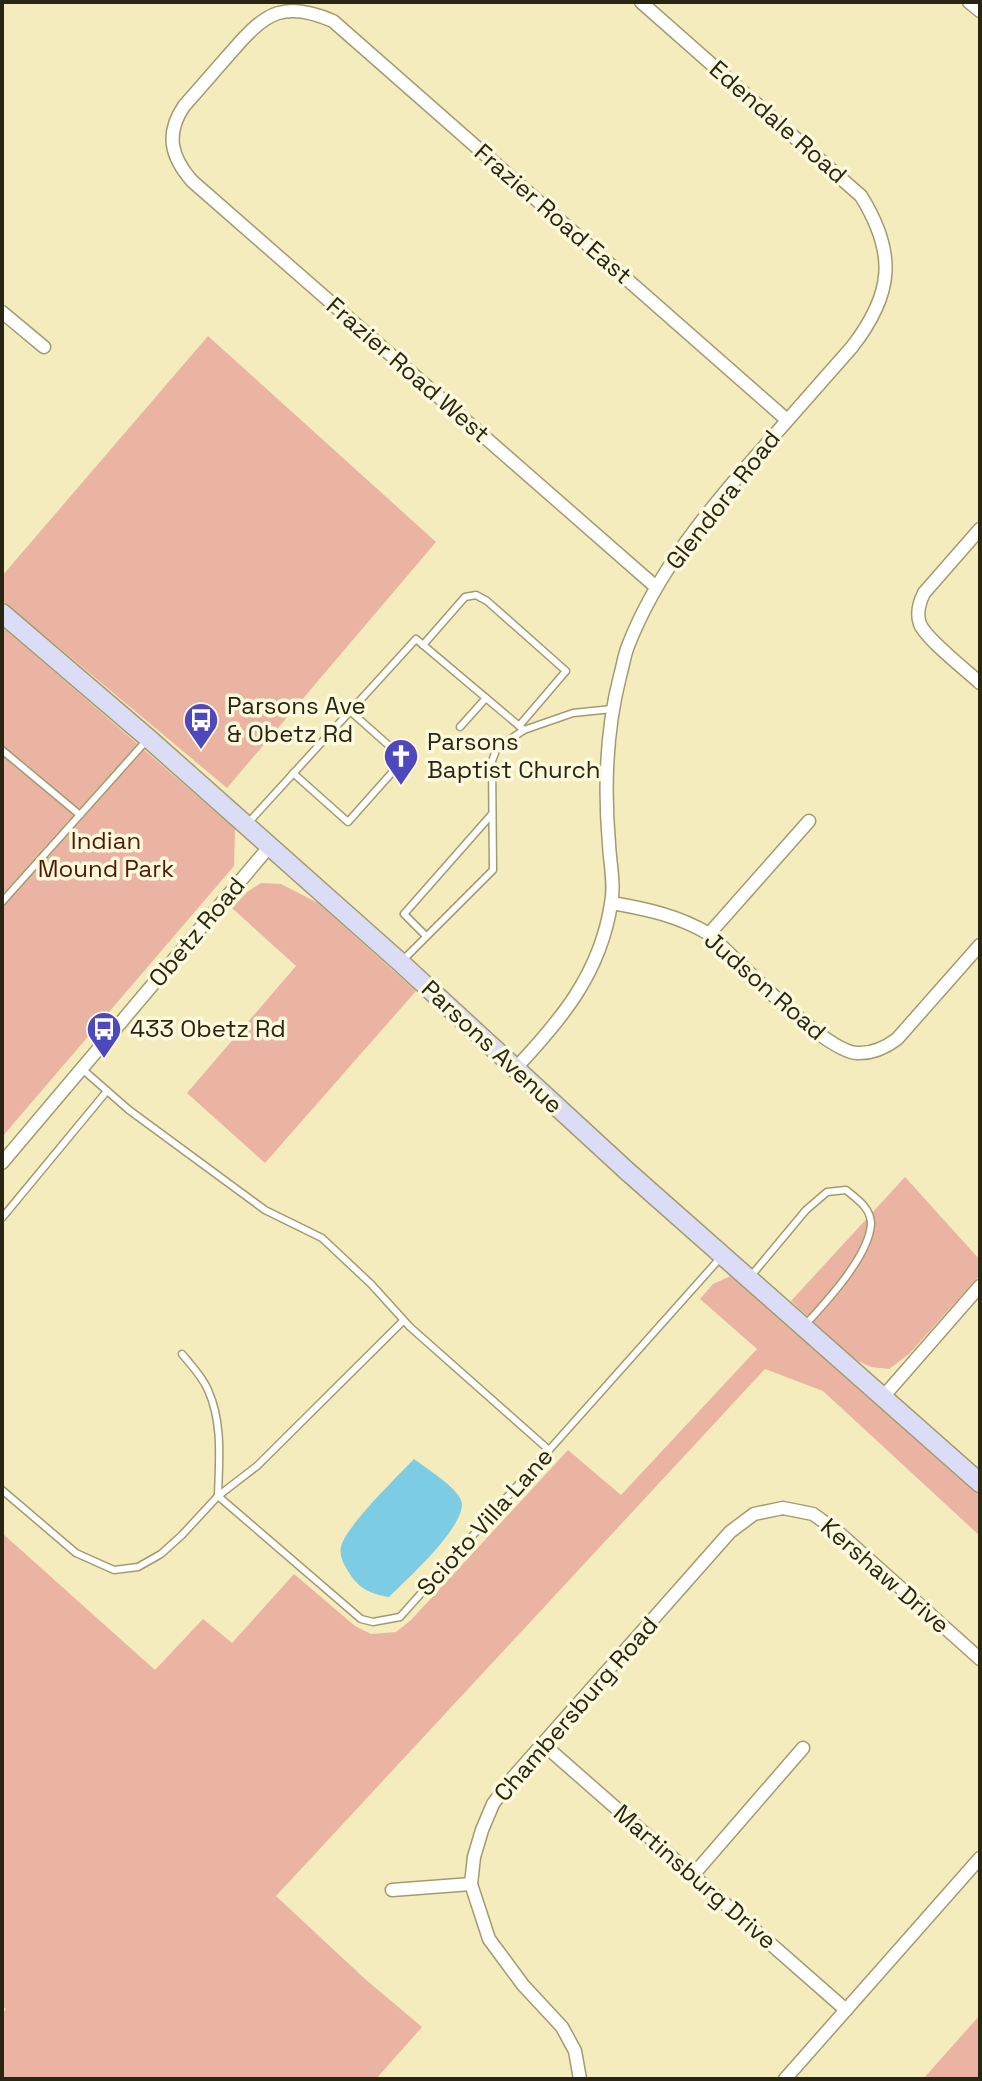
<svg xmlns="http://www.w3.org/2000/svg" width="982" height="2081" font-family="'Space Grotesk',sans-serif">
	<rect width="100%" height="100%" fill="#f4ecbd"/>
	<g fill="#ebb4a2">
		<path d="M 208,336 L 436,542 L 227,788 L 2,600 L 2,576 Z"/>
		<path d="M 2,626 L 235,829 L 234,866 L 2,1137 Z"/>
		<path d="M 261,883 L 281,884 L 318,903 L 416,991 L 265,1163 L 187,1093 L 296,966 L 232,908 L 247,892 Z"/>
		<path d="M 905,1177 L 980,1260 L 980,1275 L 909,1354 L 889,1369 L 871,1367 L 854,1359 L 791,1301 Z"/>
		<path d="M 733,1275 L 980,1494 L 980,1536 L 823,1391 L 765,1369 L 276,1896 L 365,1979 L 422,2027 L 376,2079 L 2,2079 L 2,2014 L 6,2009 L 2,2006 L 2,1533 L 155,1670 L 203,1619 L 232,1643 L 294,1574 L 355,1626 L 371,1634 L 396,1632 L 411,1620 L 568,1450 L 621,1495 L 757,1349 L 700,1299 L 713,1284 Z"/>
		<path d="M 980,2015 L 980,2079 L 923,2079 Z"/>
	</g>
	<path fill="#7ccce4" d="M 414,1459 C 427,1469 455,1486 461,1500 C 470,1523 405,1581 389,1597 C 370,1594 358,1588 348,1571 C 344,1564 339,1556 341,1547 C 345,1527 398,1476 414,1459 Z"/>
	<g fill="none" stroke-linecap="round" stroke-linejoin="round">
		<g stroke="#a39b6f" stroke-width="9">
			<g id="lane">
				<path d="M 423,645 L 465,597 L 476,595 L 487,601 L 566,671 L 519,726"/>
				<path d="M 460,727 L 486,698"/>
				<path d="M 524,730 L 573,713 L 612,709"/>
				<path d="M 2,750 L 80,815"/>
				<path d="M 293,773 L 348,822 L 404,759 L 350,711"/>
				<path d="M 248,823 L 416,639 L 524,730 L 497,748 L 492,761 L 493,870 L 403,960"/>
				<path d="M 2,902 L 146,741"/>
				<path d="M 426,936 L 404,914 L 492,814"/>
				<path d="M 81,1068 L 129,1110 L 265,1210 L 322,1238 L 371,1284 L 410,1327 L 549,1450"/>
				<path d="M 2,1218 L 107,1091"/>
				<path d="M 751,1276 L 806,1210 L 827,1192 L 846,1190 C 857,1199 871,1208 871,1224 C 869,1256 827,1301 806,1324"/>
				<path d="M 182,1354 C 191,1365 202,1376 208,1390 C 223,1423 219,1461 218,1496"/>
				<path d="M 2,1490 L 76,1553 L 114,1570 L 138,1567 L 161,1554 L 182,1535 L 218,1496 L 257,1466 L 403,1321"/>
				<path d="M 218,1496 L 361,1619 L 373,1622 L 400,1617 L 722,1256"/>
			</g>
		</g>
		<g stroke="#a39b6f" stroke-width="15">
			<g id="street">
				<path d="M 969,2 L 980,11"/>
				<path d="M 2,312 L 44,347"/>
				<path d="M 980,529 L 924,593 C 919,603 916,613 920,624 C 926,639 966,670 980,683"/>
				<path d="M 656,587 L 192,181 C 171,157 165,134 184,106 C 201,87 217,68 234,49 C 266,12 285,0 333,21 L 787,420"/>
				<path d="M 612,903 C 647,909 679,916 709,934 C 737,960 825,1052 857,1053 C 873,1054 885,1048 897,1039 L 980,945"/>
				<path d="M 709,934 L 809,821"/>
				<path d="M 515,1069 C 561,1020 600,974 611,904 C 615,884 610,865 609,844 C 604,787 606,731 620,676 C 623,666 624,656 628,646 C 656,574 705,514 756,456 C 788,420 820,383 852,347 C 893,294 897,254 861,196 L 641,2"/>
				<path d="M 2,1163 L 269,847"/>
				<path d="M 883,1397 L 980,1286"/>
				<path d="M 543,1744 L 846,2010"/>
				<path d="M 693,1875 L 803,1748"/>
				<path d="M 392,1890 L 471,1884"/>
				<path d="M 580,2079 L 575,2051 L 562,2027 L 523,1985 L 489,1939 L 471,1884 L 474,1857 L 482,1830 L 493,1804 L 509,1782 L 730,1532 L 754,1514 L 783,1508 L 813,1514 L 837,1531 L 980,1659"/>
				<path d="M 785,2079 L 980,1858"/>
			</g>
		</g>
		<g stroke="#a39b6f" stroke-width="21">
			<path id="secondary" d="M 2,613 L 148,738 L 400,962 L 627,1171 L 980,1483"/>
		</g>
		<use href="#lane" stroke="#fff" stroke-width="6"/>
		<use href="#street" stroke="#fff" stroke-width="12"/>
		<use href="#secondary" stroke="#dbddf7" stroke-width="18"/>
	</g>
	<defs>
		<g id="bus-pin" transform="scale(1.8)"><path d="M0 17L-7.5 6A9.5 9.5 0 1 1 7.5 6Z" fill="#4e48bf" stroke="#fdf9dd"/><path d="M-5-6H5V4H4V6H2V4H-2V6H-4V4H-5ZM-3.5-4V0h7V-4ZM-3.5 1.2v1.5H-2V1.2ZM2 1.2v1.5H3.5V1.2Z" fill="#fff"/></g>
		<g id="church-pin" transform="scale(1.8)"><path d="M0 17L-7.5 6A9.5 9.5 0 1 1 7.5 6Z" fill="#4e48bf" stroke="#fdf9dd"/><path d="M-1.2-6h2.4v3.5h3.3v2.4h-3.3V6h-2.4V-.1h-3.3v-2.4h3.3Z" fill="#fff"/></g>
	</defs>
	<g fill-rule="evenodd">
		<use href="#bus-pin" x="201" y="720"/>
		<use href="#church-pin" x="401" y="756"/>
		<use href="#bus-pin" x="104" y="1029"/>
	</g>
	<g text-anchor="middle" stroke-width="7" stroke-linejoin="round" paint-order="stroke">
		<g font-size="24" fill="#282513" stroke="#fdf9dd">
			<text transform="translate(778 122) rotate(41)" y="8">Edendale Road</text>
			<text transform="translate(553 214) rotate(41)" y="8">Frazier Road East</text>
			<text transform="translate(408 370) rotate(41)" y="8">Frazier Road West</text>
			<text transform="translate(723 500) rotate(-52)" y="8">Glendora Road</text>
			<text transform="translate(197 932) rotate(-50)" y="8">Obetz Road</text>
			<text transform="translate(765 986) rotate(41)" y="8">Judson Road</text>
			<text transform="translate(492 1047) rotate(43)" y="8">Parsons Avenue</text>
			<text transform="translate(485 1522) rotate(-48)" y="8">Scioto Villa Lane</text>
			<text transform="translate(885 1576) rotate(41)" y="8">Kershaw Drive</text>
			<text transform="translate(576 1709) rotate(-49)" y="8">Chambersburg Road</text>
			<text transform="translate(695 1877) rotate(41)" y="8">Martinsburg Drive</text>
		</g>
		<g font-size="24" fill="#282513" stroke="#fdf9dd" text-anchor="start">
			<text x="227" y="714">Parsons Ave<tspan x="227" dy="28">&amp; Obetz Rd</tspan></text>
			<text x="427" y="750">Parsons<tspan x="427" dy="28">Baptist Church</tspan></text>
			<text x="130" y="1037">433 Obetz Rd</text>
		</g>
		<g font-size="24" fill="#531903" stroke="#fdf9dd">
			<text x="106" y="849">Indian<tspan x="106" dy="28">Mound Park</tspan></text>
		</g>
	</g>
	<rect width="982" height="2081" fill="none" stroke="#282513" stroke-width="8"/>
</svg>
